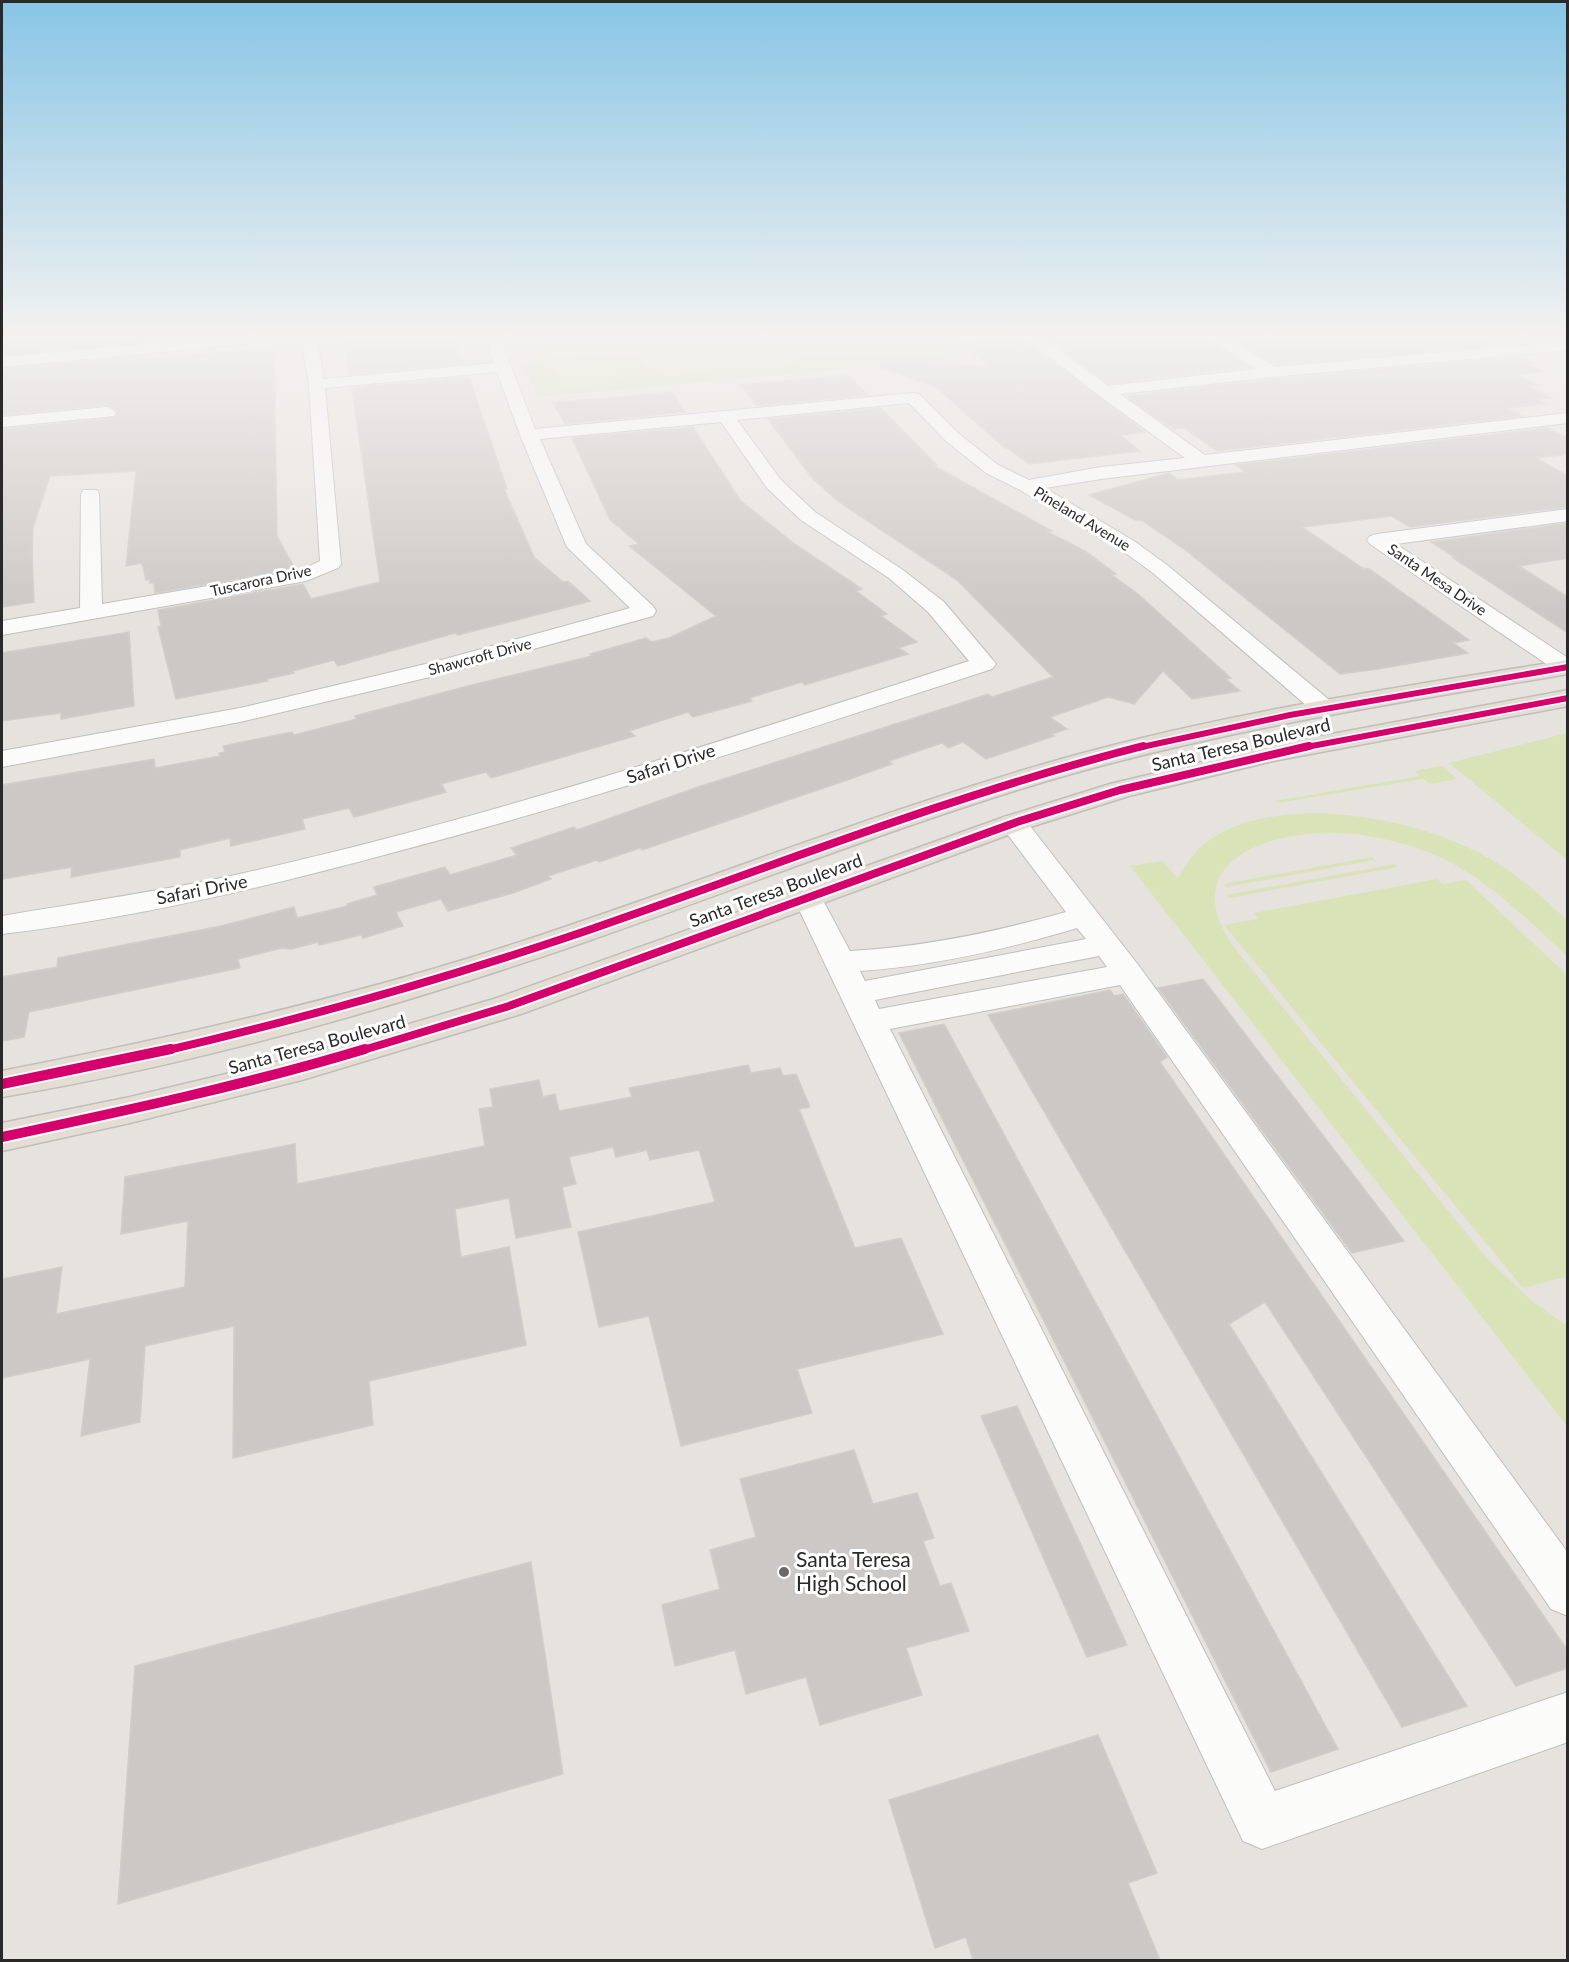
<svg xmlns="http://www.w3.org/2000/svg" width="1569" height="1962" font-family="Lato,sans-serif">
	<rect width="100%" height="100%" fill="#e6e2de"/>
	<path fill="#d0dfb9" d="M 589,337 L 939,337 L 964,358 L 538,397 L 524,366 L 540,361 L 534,346 L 564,345 Z"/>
	<g fill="#dae3b8">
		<path d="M 534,337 L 626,337 C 622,357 557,359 539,360 L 534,346 L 538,346 Z"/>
		<path d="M 675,337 L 770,337 L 796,363 L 790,367 L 661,377 L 646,368 L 642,356 L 655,345 Z"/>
		<path d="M 863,337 L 904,337 L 919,351 L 857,358 L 849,349 L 853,341 Z"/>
		<path d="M 601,365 L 622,372 L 629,381 L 567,387 L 561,385 L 553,367 Z"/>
		<path d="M 1567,733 L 1568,733 L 1567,860 L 1449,763 Z"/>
		<path d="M 1442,766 L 1457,779 L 1430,784 L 1423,779 L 1277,803 L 1275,801 L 1420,776 L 1415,771 Z"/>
		<path d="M 1323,813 C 1389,817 1456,834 1511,872 C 1531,886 1549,904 1567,920 L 1567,956 C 1523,916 1483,873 1425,851 C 1396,840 1363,833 1331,833 C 1262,832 1177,865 1233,946 L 1485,1256 L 1533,1302 L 1567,1326 L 1567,1426 L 1130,866 L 1163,861 L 1178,879 C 1205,821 1266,814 1323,813 Z"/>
		<path d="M 1372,857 L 1375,860 L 1226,887 L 1223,884 Z"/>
		<path d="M 1395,864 L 1398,867 L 1229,898 L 1226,895 Z"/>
		<path d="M 1437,879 L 1443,884 L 1466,880 L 1567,975 L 1567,1280 L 1565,1277 L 1523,1288 L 1224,925 L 1258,919 L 1254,913 Z"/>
	</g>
	<g fill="#cbc8c5" stroke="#d1ceca" stroke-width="1.5">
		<path d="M 36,337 L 148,337 L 147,342 L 2,355 L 2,344 L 5,343 L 6,340 Z"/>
		<path d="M 347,337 L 452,337 L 456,339 L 465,364 L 349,374 L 344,341 L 348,340 Z"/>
		<path d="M 1022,337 L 1145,432 L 1120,435 L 1140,451 L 1029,464 L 1007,448 L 1005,448 L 936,387 L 879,367 L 881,360 L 990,367 L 959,342 Z"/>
		<path d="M 1045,337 L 1205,337 L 1250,367 L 1109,384 Z"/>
		<path d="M 1230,337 L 1481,337 L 1497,345 L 1276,365 Z"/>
		<path d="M 274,349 L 277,536 L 295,569 L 155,593 L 154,583 L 150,583 L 150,579 L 146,580 L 142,563 L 126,566 L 136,471 L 50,476 L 33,528 L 32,553 L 34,602 L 2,607 L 2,429 L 114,418 L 118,411 L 108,405 L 2,415 L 2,369 L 144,356 L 143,359 Z"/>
		<path d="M 1521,357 L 1534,363 L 1526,363 L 1543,372 L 1516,375 L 1538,385 L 1528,386 L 1551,398 L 1537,399 L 1545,404 L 1507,408 L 1523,416 L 1217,451 L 1184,428 L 1173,429 L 1126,396 L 1272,379 Z"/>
		<path d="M 848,375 L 868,395 L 757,406 L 741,385 Z"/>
		<path d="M 469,377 L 507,489 L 504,489 L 534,557 L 563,582 L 568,581 L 590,601 L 458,635 L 455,633 L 338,666 L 334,660 L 293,671 L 294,673 L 267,679 L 268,681 L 176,699 L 158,627 L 161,626 L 158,610 L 303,584 L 311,599 L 380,582 L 352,388 Z"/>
		<path d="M 672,392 L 685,412 L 565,424 L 553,403 Z"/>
		<path d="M 880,408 L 937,465 L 934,466 L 1052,531 L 1048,532 L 1085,551 L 1116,574 L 1112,575 L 1138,594 L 1231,678 L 1226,679 L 1240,691 L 1192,699 L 1163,671 L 1134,704 L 1108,697 L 1050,717 L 1067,729 L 1052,734 L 1054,736 L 986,759 L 963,742 L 948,748 L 942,743 L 889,761 L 892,764 L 850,779 L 642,850 L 640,848 L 599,862 L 597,860 L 548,876 L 551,879 L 513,893 L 448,911 L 441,899 L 396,912 L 403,926 L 363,938 L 361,935 L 319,945 L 318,942 L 291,949 L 282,948 L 238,959 L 240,968 L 29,1012 L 24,1037 L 2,1041 L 2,977 L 57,967 L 58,958 L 221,926 L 294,907 L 297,918 L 348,906 L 347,904 L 377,895 L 374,887 L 445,867 L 450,875 L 517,855 L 511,848 L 574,827 L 577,830 L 698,787 L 961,703 L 988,694 L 992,697 L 1053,677 L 957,580 L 839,502 L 812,478 L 768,419 Z"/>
		<path d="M 693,427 L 740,500 L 792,542 L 862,589 L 856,591 L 887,614 L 881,616 L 917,642 L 898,648 L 908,654 L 805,685 L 802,682 L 749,698 L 752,701 L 693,717 L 688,712 L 629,731 L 635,736 L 491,778 L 486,772 L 441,784 L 446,792 L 410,802 L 354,817 L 349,808 L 302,819 L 305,829 L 231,846 L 230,838 L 180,850 L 180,857 L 71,877 L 72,867 L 2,879 L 2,785 L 154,759 L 155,768 L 220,756 L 219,753 L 225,752 L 223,746 L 292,732 L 294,735 L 357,719 L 355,716 L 468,686 L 592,656 L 590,654 L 646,638 L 651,642 L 669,638 L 716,616 L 629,546 L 639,544 L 610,520 L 572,438 Z"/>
		<path d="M 1547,428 L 1568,438 L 1568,454 L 1536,458 L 1568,476 L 1568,507 L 1410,527 L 1392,516 L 1302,527 L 1364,569 L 1368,568 L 1469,640 L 1453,643 L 1468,653 L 1378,669 L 1340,674 L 1184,549 L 1141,520 L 1137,521 L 1089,495 L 1169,473 L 1177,480 L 1245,472 L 1236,465 Z"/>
		<path d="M 1568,523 L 1568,558 L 1519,566 L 1568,597 L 1568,633 L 1453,558 L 1456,558 L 1431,542 Z"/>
		<path d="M 129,632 L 134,706 L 61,719 L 61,713 L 2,721 L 2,653 Z"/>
		<path d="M 1203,979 L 1404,1241 L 1352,1253 L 1158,988 Z"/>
		<path d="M 1110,990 L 1114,996 L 1123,994 L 1167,1057 L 1160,1062 L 1568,1651 L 1568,1668 L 1516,1686 L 1265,1302 L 1229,1324 L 1467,1706 L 1402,1727 L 988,1015 Z"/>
		<path d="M 944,1024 L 1338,1749 L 1271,1772 L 899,1033 Z"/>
		<path d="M 748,1065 L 751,1073 L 780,1068 L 783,1076 L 796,1074 L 810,1107 L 799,1109 L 855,1248 L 901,1238 L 943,1334 L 797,1369 L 812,1413 L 681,1446 L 649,1316 L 599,1327 L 578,1232 L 715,1202 L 699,1150 L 650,1160 L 647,1150 L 616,1157 L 613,1147 L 569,1157 L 576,1184 L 562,1187 L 571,1227 L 516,1238 L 509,1198 L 455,1209 L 461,1257 L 509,1247 L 526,1345 L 369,1381 L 373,1425 L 233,1458 L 234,1326 L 145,1346 L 140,1422 L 81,1436 L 90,1359 L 2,1378 L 2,1279 L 62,1267 L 56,1314 L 185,1287 L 188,1221 L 121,1234 L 125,1177 L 295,1144 L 297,1184 L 485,1146 L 479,1109 L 493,1107 L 490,1089 L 539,1080 L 543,1097 L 555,1094 L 559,1111 L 632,1097 L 629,1088 Z"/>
		<path d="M 1017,1406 L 1127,1645 L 1087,1657 L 981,1416 Z"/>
		<path d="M 854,1450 L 873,1504 L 917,1493 L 934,1538 L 923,1541 L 940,1586 L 951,1583 L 969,1631 L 906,1648 L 922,1695 L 820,1725 L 806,1677 L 746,1694 L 735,1650 L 675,1666 L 662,1605 L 720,1589 L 710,1550 L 756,1537 L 740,1479 Z"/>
		<path d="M 531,1562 L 563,1774 L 118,1904 L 135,1666 Z"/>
		<path d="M 1098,1735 L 1157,1873 L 1128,1883 L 1160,1960 L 973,1960 L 966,1937 L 935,1948 L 889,1800 Z"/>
	</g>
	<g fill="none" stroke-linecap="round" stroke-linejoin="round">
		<g stroke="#c0bfc0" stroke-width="2">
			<g id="minor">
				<path d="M 221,337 L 282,337 L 275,341 L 2,367 L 2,357 Z"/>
				<path d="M 301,337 L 316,337 L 324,379 L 494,363 L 485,337 L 500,337 L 535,429 L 913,393 L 919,394 L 958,433 L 998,465 L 1029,480 L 1101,467 L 1185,458 L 1097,394 L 1024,337 L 1041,337 L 1108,386 L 1256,369 L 1207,337 L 1225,337 L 1275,367 L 1568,341 L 1568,350 L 1272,377 L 1120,394 L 1205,455 L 1568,413 L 1568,423 L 1101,479 L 1045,488 L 1134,541 L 1167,565 L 1333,703 L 1336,708 L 1333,713 L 1324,715 L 1315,713 L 1153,573 L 1120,549 L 1020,490 L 986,473 L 946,441 L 909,403 L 737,420 L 781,480 L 815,512 L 903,570 L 944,602 L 992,659 L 996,664 L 992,669 C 794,733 597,799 395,852 C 266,887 135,918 2,934 L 2,916 C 83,902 164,891 244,873 C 490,818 730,738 969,661 L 928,612 L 889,578 L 801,520 L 767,488 L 721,422 L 540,439 L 586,544 L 653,606 L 656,611 L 653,616 L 447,673 L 240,722 L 2,767 L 2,751 L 240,708 L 434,662 L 630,608 L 567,547 L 520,435 L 497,372 L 325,388 L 341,564 L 338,568 L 306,581 L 2,635 L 2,621 L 80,608 L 81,494 L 83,490 L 97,490 L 99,494 L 102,604 L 301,570 L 320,561 L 309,384 Z"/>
				<path d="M 108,407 L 116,412 L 114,416 L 2,427 L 2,417 Z"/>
				<path d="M 1568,509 L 1568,521 L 1396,544 L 1568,658 L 1566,674 L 1558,672 L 1370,544 L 1367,540 L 1370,536 L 1377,534 Z"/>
				<path d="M 1013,815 L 1023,817 L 1139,966 L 1568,1553 L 1568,1616 L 1551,1609 L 1120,985 L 890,1029 L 1275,1791 L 1568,1692 L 1568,1742 L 1262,1849 L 1243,1841 L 793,897 L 798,891 L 808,888 L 818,891 L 850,951 C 924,947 995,932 1066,912 L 999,823 L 1003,817 ZM 1077,928 L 1086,939 L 865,981 L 860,971 C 934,966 1007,949 1077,928 ZM 1099,956 L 1107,967 L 879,1009 L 875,1000 Z"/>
			</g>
		</g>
		<g stroke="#bfbebc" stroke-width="3">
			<g id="major">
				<path d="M 1568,660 L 1568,674 C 1385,705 1201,733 1024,788 C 876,834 732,891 585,942 C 398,1007 197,1064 2,1097 L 2,1071 C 167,1039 331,1002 492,951 C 686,889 875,811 1072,756 C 1234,711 1402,687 1568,660 Z"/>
				<path d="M 1568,690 L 1568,706 L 1273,761 L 1129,796 L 1027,828 L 521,1014 L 302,1080 L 130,1123 L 2,1151 L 2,1123 L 130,1097 L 301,1056 L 497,998 L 1007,816 L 1110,784 L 1273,745 Z"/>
			</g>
		</g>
		<use href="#minor" fill="#fbfbfa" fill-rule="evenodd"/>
		<use href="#major" fill="#e4ddd4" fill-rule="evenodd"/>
		<g stroke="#fff" stroke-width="9">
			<g id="cycleway-far2">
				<path d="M 1137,748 L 1290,715 L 1568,667"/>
				<path d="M 1301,748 L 1568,698"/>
			</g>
		</g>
		<g stroke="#fff" stroke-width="12">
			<g id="cycleway-far1">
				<path d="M 164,1051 C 302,1019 437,981 571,936 C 761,871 948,796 1143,746"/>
				<path d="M 360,1051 L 509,1006 L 1017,822 L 1120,790 L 1309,746"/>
			</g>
		</g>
		<g stroke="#fff" stroke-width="14">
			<g id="cycleway">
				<path d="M 2,1084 L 171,1049"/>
				<path d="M 2,1137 C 124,1111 246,1085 365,1049"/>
			</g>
		</g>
		<use href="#cycleway-far2" stroke="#d6006c" stroke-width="6"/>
		<use href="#cycleway-far1" stroke="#d6006c" stroke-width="8"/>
		<use href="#cycleway" stroke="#d6006c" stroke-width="10"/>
	</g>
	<linearGradient id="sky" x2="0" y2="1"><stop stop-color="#87c5e6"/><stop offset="0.55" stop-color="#f4f2f0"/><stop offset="1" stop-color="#f4f2f0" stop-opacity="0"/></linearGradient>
	<rect width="1569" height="612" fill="url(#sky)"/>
	<circle fill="#6b6a68" stroke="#fff" stroke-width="2" cx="784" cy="1572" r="6"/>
	<g text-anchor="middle" stroke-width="6" stroke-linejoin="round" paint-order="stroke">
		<g font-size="15" fill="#292929" stroke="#fff">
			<text transform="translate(1082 519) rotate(31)" y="5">Pineland Avenue</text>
			<text transform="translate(1437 580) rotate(34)" y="5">Santa Mesa Drive</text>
			<text transform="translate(261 581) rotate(-12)" y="5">Tuscarora Drive</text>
			<text transform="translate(480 657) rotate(-15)" y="5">Shawcroft Drive</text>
		</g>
		<g font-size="18" fill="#292929" stroke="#fff">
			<text transform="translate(1241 745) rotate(-13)" y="6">Santa Teresa Boulevard</text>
			<text transform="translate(671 764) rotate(-18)" y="6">Safari Drive</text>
			<text transform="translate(202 890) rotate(-11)" y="6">Safari Drive</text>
			<text transform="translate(776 891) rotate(-20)" y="6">Santa Teresa Boulevard</text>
			<text transform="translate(317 1045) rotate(-15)" y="6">Santa Teresa Boulevard</text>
		</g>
		<g font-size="21" fill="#292929" stroke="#fff" text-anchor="start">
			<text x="796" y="1567">Santa Teresa<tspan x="796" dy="24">High School</tspan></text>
		</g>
	</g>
	<rect width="1569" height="1962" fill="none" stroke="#292929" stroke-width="6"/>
</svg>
